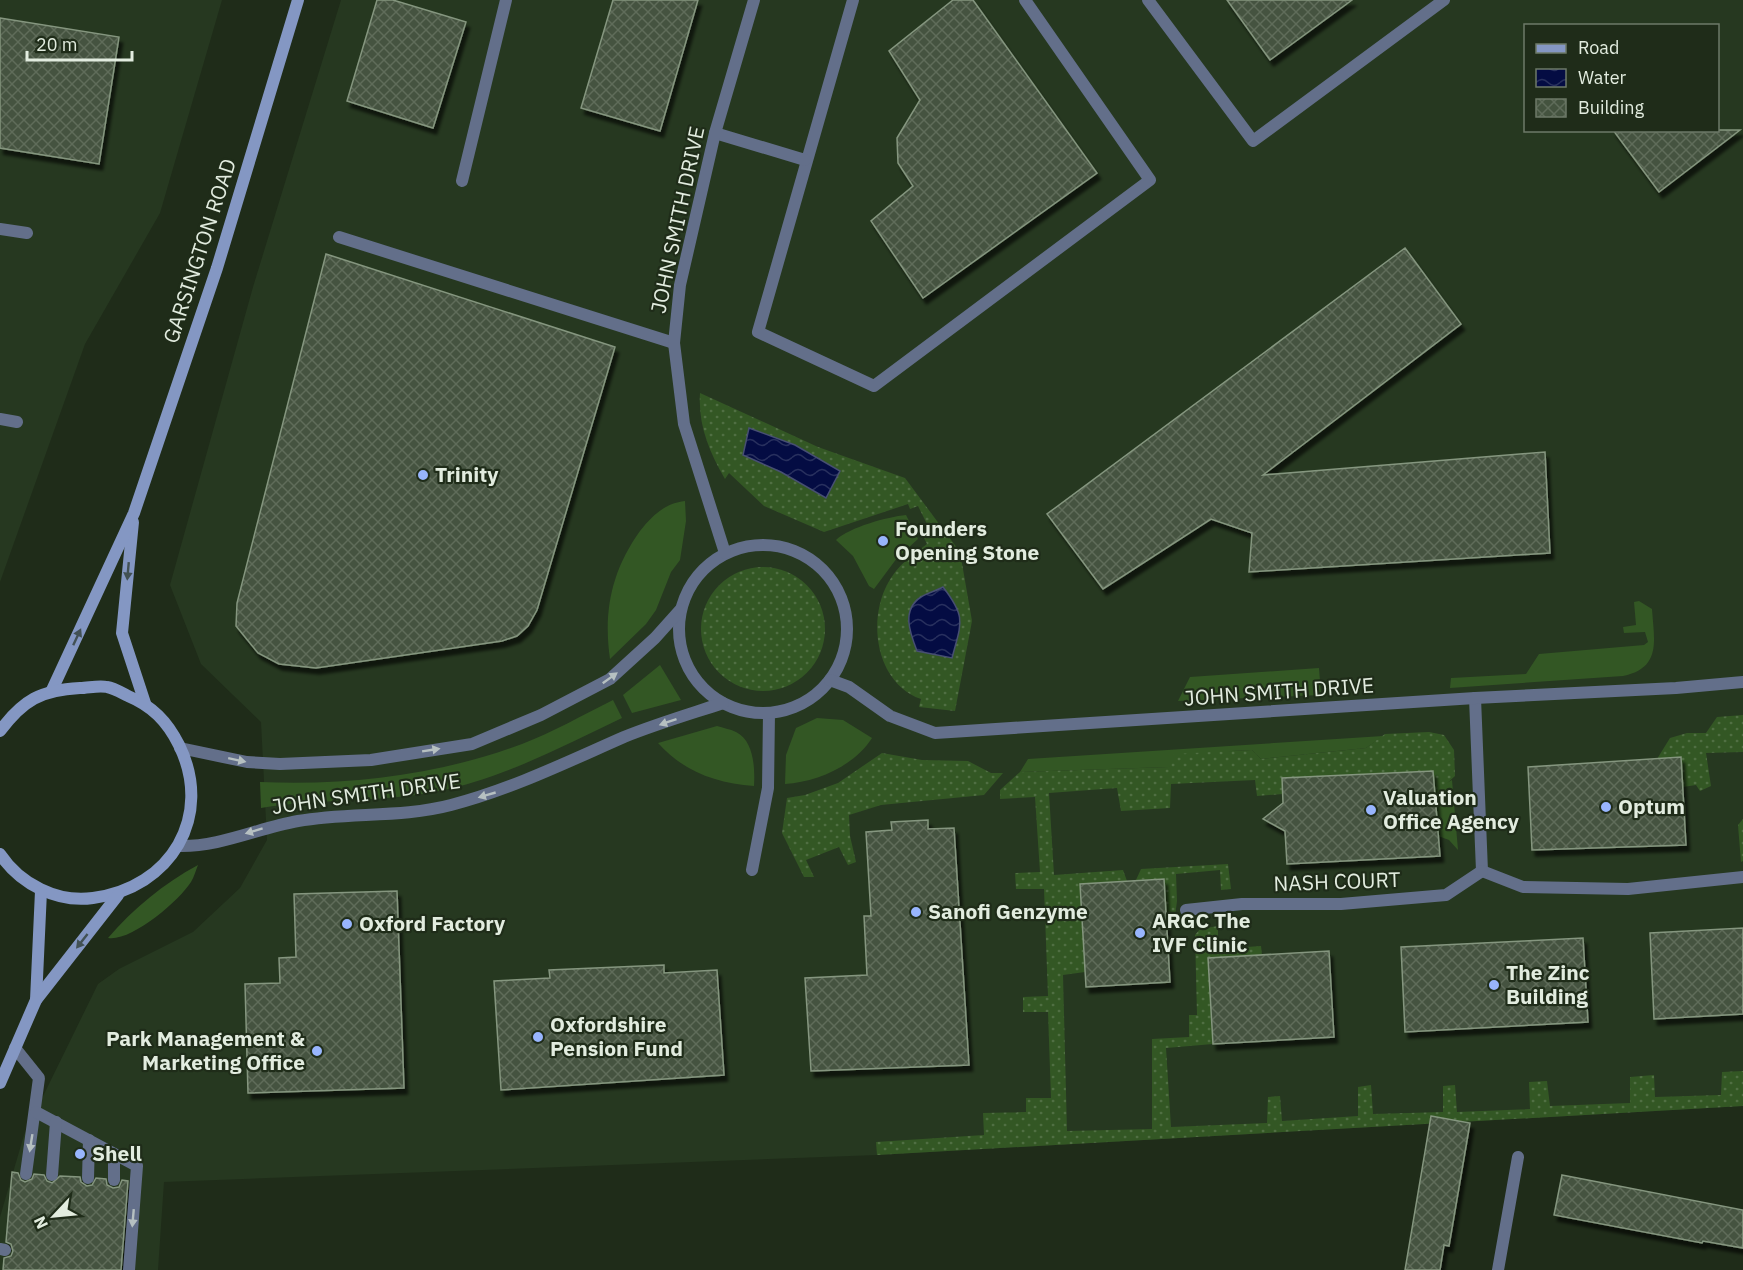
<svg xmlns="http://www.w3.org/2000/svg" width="1743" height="1270" font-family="'IBM Plex Sans',sans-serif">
	<defs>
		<pattern id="garden-dots" width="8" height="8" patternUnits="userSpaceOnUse" patternTransform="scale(1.5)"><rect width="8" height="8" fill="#335724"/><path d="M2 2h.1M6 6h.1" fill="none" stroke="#506f43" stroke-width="1.8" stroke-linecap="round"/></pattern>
		<pattern id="water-waves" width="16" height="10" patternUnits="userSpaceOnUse" patternTransform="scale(1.5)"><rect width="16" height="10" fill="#040c43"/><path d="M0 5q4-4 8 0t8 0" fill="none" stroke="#28305e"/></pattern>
		<pattern id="building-cross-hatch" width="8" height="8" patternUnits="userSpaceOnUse" patternTransform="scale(1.5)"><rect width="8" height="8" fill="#44533f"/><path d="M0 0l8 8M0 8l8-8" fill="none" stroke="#5f6c5a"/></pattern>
		<filter id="shadow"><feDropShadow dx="3.5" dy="6" stdDeviation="1.5" flood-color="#0009"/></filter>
	</defs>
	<rect width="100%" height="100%" fill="#1f2c19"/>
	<g fill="#263820" fill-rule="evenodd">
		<path d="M 0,0 L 222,0 L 160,213 L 85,344 L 0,582 Z"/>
		<path d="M 341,0 L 1743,0 L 1743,1106 L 877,1155 L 164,1182 L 158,1270 L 0,1270 L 0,1217 L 24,1135 L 98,984 L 119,969 L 193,932 L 240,888 L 267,840 L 261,722 L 201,664 L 170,585 L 253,287 ZM 1526,26 L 1718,26 L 1718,130 L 1526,130 Z"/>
	</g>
	<g fill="#335724">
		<path d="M 685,501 L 686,521 L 680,560 L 671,572 L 656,610 L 646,624 L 610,659 C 603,611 612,570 640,531 C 652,516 665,503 685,501 Z"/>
		<path d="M 906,515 L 918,539 L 897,558 L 874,589 L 869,586 L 853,556 L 836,540 C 850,527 887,517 906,515 Z"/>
		<path d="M 1639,601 L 1652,609 C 1654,640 1662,668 1623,676 L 1450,688 L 1451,678 L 1526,674 L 1539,654 L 1644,645 L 1648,642 L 1645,632 L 1624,633 L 1623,627 L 1636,625 L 1634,602 Z"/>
		<path d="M 660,665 L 681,700 L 632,713 L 623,695 Z"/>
		<path d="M 1319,668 L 1321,695 L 1178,701 L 1190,677 Z"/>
		<path d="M 613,700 L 622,718 C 563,746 504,778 439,791 C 381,803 320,798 261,808 L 260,782 C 348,786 439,775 522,744 C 553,732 583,715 613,700 Z"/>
		<path d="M 817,718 L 843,720 L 872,738 C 854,766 817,782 785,784 L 786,755 L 796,728 Z"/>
		<path d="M 717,726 C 723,728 730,729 736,732 C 754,741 755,768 754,786 C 716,783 684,772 658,743 Z"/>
		<path d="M 1383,736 L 1366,748 L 1261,759 L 1252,750 L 1232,751 L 1169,767 L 1020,772 L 1028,759 Z"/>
		<path d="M 1452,780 L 1458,850 L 1449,840 L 1438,836 L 1435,789 Z"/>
		<path d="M 198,865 C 196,870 194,877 191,882 C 179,901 131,942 108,938 C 134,908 163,884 198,865 Z"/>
	</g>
	<g fill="url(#garden-dots)">
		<path d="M 700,393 L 818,447 L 905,478 L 960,552 L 972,621 L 955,711 L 919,707 L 921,699 C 876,683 867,621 888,583 C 897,566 912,555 927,544 L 923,536 L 931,532 L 918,506 L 910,509 L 908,504 L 824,532 L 764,506 L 729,473 L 725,479 C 709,451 698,425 700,393 Z"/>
		<circle cx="763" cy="629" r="62"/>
		<path d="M 1743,715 L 1743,752 L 1706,753 L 1711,786 L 1700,791 L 1696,785 L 1683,787 L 1681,757 L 1657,759 L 1670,738 L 1687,733 L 1706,733 L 1717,717 Z"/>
		<path d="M 1429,732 L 1444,735 L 1454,750 L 1455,776 L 1444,786 L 1435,789 L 1433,771 L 1282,778 L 1283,794 L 1257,796 L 1255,780 L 1171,784 L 1170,808 L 1121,811 L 1117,788 L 1049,793 L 1054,875 L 1123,870 L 1127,881 L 1080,884 L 1085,972 L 1063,975 L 1067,1131 L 1152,1129 L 1152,1039 L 1189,1037 L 1189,1015 L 1197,1015 L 1195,935 L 1200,929 L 1218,926 L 1218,949 L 1261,946 L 1262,955 L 1208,958 L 1213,1044 L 1166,1048 L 1171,1127 L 1267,1123 L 1268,1097 L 1280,1096 L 1282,1121 L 1358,1116 L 1358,1087 L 1371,1085 L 1373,1114 L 1443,1112 L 1443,1086 L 1455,1085 L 1457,1112 L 1530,1109 L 1529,1082 L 1547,1081 L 1550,1106 L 1630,1103 L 1630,1077 L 1654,1075 L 1655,1097 L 1721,1095 L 1722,1072 L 1743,1071 L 1743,1106 L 877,1155 L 876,1142 L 984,1135 L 983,1113 L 1026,1112 L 1026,1098 L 1051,1098 L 1048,1012 L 1023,1012 L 1023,997 L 1048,996 L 1044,889 L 1016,889 L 1015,873 L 1040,872 L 1035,797 L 1000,799 L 1000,790 L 1020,772 L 1169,767 L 1174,754 L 1252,750 L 1261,759 L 1366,748 L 1385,734 Z"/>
		<path d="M 882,753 L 922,760 L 968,761 L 991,773 L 1003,773 L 984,795 L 881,805 L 849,815 L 850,836 L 856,862 L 848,865 L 839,847 L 806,860 L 814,877 L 804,877 L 782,833 L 787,798 L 805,795 L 838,783 Z"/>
		<path d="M 1743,819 L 1743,861 L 1741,862 L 1738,825 Z"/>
		<path d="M 1228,864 L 1231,889 L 1221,890 L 1220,870 L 1176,874 L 1177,901 L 1174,924 L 1167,925 L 1164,879 L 1136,880 L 1141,869 Z"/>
	</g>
	<g fill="url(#water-waves)" stroke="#474f72" stroke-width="1.5">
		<path d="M 749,428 L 795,445 L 840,471 L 826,498 L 781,472 L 743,455 Z"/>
		<path d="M 943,587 C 967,618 961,623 952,658 L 917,651 C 910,633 901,610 921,597 C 927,593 936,591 943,587 Z"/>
	</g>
	<g fill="url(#building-cross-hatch)" stroke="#85967f" stroke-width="1.5" filter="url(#shadow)">
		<path d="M 377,0 L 393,0 L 466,22 L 433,128 L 347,101 Z"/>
		<path d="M 613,0 L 698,0 L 660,131 L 581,108 Z"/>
		<path d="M 953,0 L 973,0 L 1097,173 L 923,298 L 871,221 L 913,186 L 898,163 L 897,138 L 920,100 L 889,51 Z"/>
		<path d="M 1227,0 L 1352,0 L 1270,60 Z"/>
		<path d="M 0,18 L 119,37 L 99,164 L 0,148 Z"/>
		<path d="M 1613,130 L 1740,130 L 1659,192 Z"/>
		<path d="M 1405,248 L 1461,324 L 1263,475 L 1545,452 L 1550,553 L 1249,572 L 1252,533 L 1211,519 L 1103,589 L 1047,514 Z"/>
		<path d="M 326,254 L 615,347 L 537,610 L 528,626 L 517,636 L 502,641 L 316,668 L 279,664 L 258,653 L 236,626 L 237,603 Z"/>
		<path d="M 1681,757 L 1686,845 L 1532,850 L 1528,767 Z"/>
		<path d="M 1433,771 L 1440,856 L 1287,864 L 1285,831 L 1263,819 L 1283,803 L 1282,778 Z"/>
		<path d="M 928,820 L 928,829 L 954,828 L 969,1065 L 811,1071 L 805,978 L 867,975 L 864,916 L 871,916 L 866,832 L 892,830 L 891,822 Z"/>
		<path d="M 1164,879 L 1170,982 L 1086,987 L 1080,884 Z"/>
		<path d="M 397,891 L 404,1088 L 248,1093 L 245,984 L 280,983 L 279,958 L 296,957 L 294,894 Z"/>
		<path d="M 1743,928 L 1743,1014 L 1654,1019 L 1650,933 Z"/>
		<path d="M 1583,938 L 1588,1022 L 1405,1032 L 1401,947 Z"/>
		<path d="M 1329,951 L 1334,1037 L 1213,1044 L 1208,958 Z"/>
		<path d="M 664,965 L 664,973 L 717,970 L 724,1075 L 501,1090 L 494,981 L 550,978 L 549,970 Z"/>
		<path d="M 1431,1116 L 1470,1123 L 1449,1246 L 1444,1245 L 1440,1270 L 1405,1270 Z"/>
		<path d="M 12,1172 L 18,1173 L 21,1180 L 25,1182 L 32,1179 L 34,1174 L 44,1175 L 47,1181 L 52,1183 L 60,1176 L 80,1177 L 81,1182 L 87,1186 L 92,1185 L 96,1178 L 106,1179 L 107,1185 L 113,1188 L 119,1187 L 122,1180 L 128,1181 L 121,1270 L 3,1270 L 4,1258 L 11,1256 L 13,1251 L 11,1244 L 6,1242 Z"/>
		<path d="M 1562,1175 L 1743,1210 L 1743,1248 L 1703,1241 L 1702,1243 L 1554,1215 Z"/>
	</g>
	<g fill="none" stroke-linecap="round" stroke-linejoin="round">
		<g stroke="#636f8a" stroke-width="12">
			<path d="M 853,0 L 758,332 L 874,386 L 1150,180 L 1025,0"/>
			<path d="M 1148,0 L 1253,141 L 1444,0"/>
			<path d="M 715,133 L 805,160"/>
			<path d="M 462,181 L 506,0"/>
			<path d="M 0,229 L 27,233"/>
			<path d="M 339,237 L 674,343"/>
			<path d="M 0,419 L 17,422"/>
			<path d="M 1475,698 L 1482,871"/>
			<path d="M 752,870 L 768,788 L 769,713"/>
			<path d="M 1482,871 L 1523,887 L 1628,889 L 1743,877"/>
			<path d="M 1186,910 L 1242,904 L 1341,904 L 1446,895 L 1482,871"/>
			<path d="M 15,1048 L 39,1078 L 26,1174"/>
			<path d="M 36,1112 L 137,1166 L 129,1270"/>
			<path d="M 52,1175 L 56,1122"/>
			<path d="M 88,1178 L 89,1140"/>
			<path d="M 114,1180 L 114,1154"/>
			<path d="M 0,1249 L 5,1250"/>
		</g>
		<g stroke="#636f8a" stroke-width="12">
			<circle cx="763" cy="629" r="84"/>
			<path d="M 725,553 L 684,424 L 674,343 L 680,285 L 715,133 L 754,0"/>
			<path d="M 830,680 L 849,687 L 890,716 L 935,733 L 1475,698 L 1676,688 L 1743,682"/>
			<path d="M 180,748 L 247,762 L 280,764 L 371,760 L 472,744 L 541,715 L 610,679 L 655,638 L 681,609"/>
			<path d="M 179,846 C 220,847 258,828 298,821 C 348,812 402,818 451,805 C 512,789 567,762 624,737 C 656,724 690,714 723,703"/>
			<path d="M 1498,1270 L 1518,1157"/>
		</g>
		<g stroke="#8497c3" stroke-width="12">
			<path d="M 133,522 L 122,633 L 145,703"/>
			<path d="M 52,690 L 134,513 L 217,268 L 298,0"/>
			<path d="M 0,731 C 23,700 41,690 80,688 C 88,688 99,685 107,687 C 114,688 122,693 128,696 C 152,706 167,721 179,745 C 214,816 171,888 93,898 C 57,903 20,884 0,854"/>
			<path d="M 36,1000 L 41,891"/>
			<path d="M 0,1083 L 36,1000 L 118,895"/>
		</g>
	</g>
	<defs><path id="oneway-solid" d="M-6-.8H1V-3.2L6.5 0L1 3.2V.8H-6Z" transform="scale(1.5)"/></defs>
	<g fill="#425154">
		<use href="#oneway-solid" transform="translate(128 571) rotate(95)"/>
		<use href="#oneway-solid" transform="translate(77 637) rotate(-65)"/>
		<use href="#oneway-solid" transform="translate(82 941) rotate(128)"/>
	</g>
	<g fill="#b6c0c1">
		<use href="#oneway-solid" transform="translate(610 678) rotate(-36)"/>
		<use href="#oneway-solid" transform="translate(668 722) rotate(161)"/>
		<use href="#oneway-solid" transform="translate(431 750) rotate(-9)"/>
		<use href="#oneway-solid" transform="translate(237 760) rotate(12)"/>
		<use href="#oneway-solid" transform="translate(487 795) rotate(164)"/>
		<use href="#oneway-solid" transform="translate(254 831) rotate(163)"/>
		<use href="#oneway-solid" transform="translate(31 1143) rotate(99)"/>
		<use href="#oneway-solid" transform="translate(133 1218) rotate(95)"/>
	</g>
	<g fill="#98b5fd" stroke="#1f2c19" stroke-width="2">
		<circle cx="423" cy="475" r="6"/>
		<circle cx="883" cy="541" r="6"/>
		<circle cx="1606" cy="807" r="6"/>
		<circle cx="1371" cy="810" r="6"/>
		<circle cx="916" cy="912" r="6"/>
		<circle cx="347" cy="924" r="6"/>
		<circle cx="1140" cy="933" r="6"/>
		<circle cx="1494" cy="985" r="6"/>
		<circle cx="538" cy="1037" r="6"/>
		<circle cx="317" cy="1051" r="6"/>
		<circle cx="80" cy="1154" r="6"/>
	</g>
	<g text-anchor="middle" stroke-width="4.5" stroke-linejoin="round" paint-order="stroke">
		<g font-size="21" fill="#e2ecdf" stroke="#1f2c19">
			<text transform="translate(678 220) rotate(-78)" y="7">JOHN SMITH DRIVE</text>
			<text transform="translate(200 251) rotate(-72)" y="7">GARSINGTON ROAD</text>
			<text transform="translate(1279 692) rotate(-4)" y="7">JOHN SMITH DRIVE</text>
			<text transform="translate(366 794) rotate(-8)" y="7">JOHN SMITH DRIVE</text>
			<text transform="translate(1337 882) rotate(-2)" y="7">NASH COURT</text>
		</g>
		<g font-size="21" font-weight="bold" fill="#e2ecdf" stroke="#1f2c19" text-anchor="start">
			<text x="435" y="482">Trinity</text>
			<text x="895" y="536">Founders<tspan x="895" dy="24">Opening Stone</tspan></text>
			<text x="1383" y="805">Valuation<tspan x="1383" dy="24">Office Agency</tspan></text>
			<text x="1618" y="814">Optum</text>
			<text x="928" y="919">Sanofi Genzyme</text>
			<text x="1152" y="928">ARGC The<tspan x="1152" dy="24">IVF Clinic</tspan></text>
			<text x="359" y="931">Oxford Factory</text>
			<text x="1506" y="980">The Zinc<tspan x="1506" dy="24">Building</tspan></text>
			<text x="550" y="1032">Oxfordshire<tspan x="550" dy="24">Pension Fund</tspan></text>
			<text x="305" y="1046" text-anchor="end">Park Management &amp;<tspan x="305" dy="24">Marketing Office</tspan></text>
			<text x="92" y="1161">Shell</text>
		</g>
	</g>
	<rect x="1524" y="24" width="195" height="108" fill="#1f2c19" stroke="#6d7968" stroke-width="1.5"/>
	<rect x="1536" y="44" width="30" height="9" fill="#8497c3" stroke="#6d7968" stroke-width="1.5"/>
	<text x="1578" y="54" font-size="18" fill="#e2ecdf">Road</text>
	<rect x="1536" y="69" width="30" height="18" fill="url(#water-waves)" stroke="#6d7968" stroke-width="1.5"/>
	<text x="1578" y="84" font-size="18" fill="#e2ecdf">Water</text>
	<rect x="1536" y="99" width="30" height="18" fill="url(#building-cross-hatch)" stroke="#6d7968" stroke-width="1.5"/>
	<text x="1578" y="114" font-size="18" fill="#e2ecdf">Building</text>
	<g transform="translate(54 1216) rotate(244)" stroke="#1f2c19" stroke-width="4.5" paint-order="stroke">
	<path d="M0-4.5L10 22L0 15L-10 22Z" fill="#e2ecdf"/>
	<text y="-9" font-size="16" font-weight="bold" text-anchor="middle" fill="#e2ecdf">N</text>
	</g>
	<path d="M27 51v9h105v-9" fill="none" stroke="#e2ecdf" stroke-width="3"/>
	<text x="36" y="51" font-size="18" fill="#e2ecdf" stroke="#1f2c19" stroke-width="4.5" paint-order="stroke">20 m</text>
</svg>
